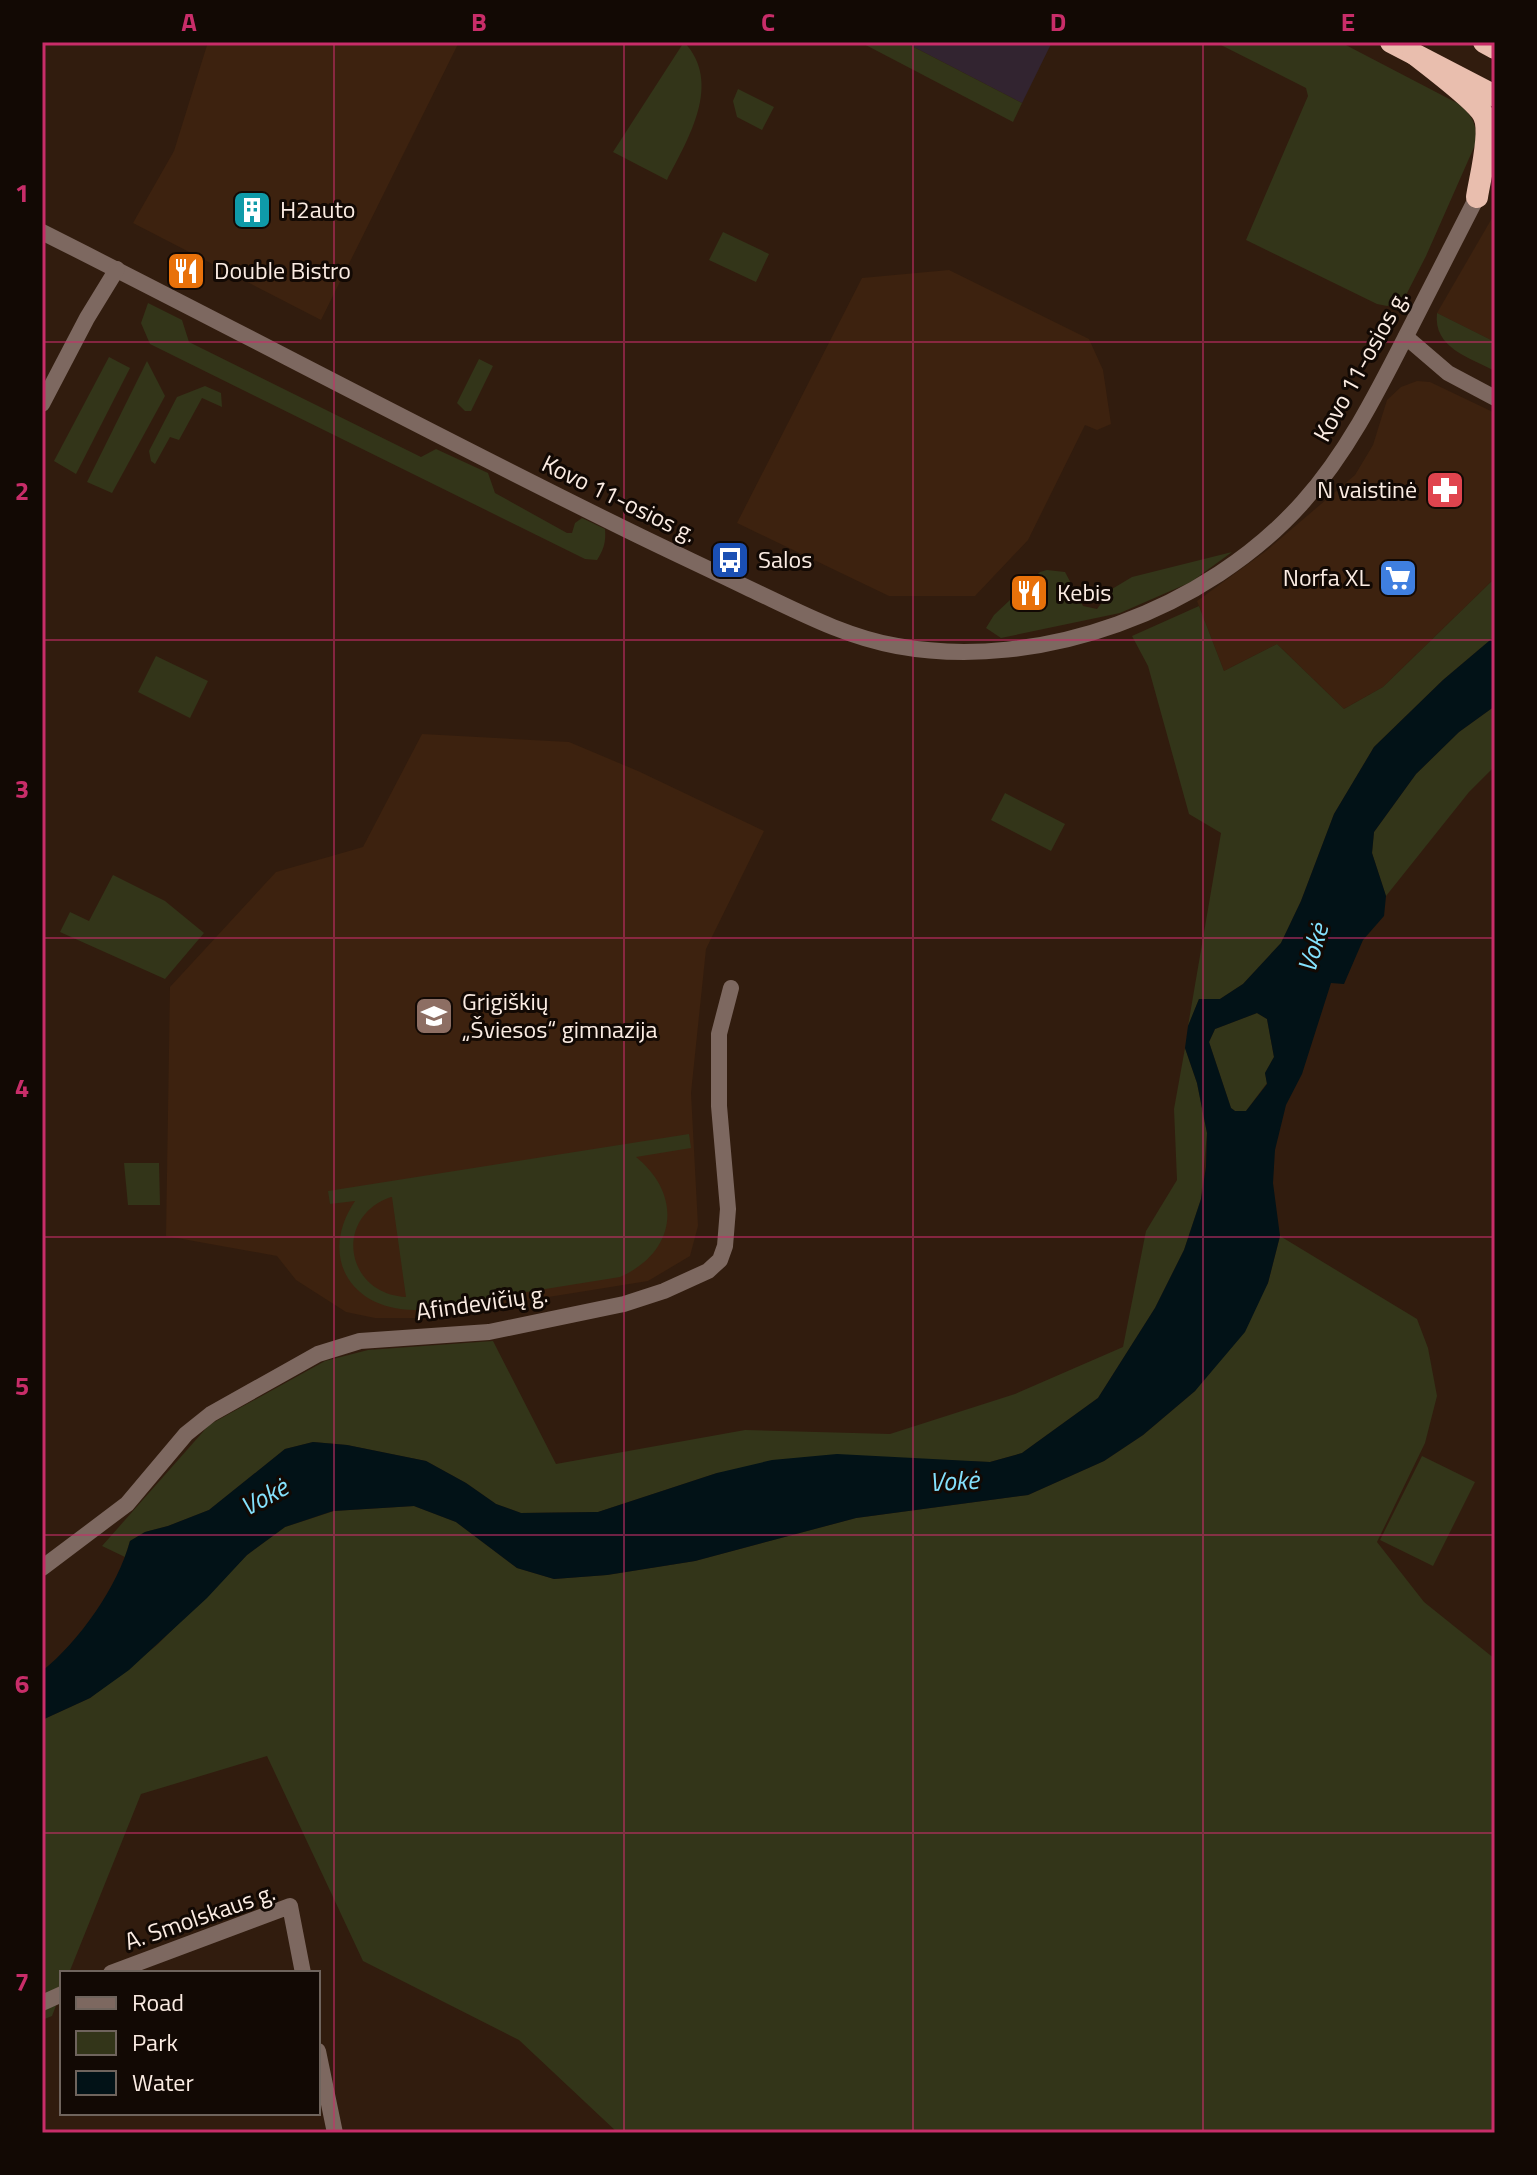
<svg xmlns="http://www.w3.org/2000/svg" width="1537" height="2175" font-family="'Titillium Web',sans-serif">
	<rect width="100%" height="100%" fill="#311c0e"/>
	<g fill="#3d220f">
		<path d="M 208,42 L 459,42 L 321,320 L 133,223 L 174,151 Z"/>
		<path d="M 1495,213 L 1495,342 L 1437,313 Z"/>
		<path d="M 949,270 L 1089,339 L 1103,370 L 1111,424 L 1097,430 L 1085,425 L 1028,540 L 975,596 L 889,596 L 737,523 L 862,278 Z"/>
		<path d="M 1417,381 L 1430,382 L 1495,413 L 1495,578 L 1383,687 L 1344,709 L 1277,644 L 1224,671 L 1197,601 L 1266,551 L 1355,475 L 1373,445 L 1387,400 L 1401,387 Z"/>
		<path d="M 422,734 L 569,742 L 638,771 L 764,831 L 706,949 L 691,1093 L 698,1226 L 690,1256 L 648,1281 L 418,1318 L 375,1318 L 346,1312 L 296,1280 L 277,1256 L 166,1236 L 170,987 L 276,872 L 363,847 Z"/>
	</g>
	<path fill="#322430" d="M 904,42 L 1052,42 L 1022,103 Z"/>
	<g fill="#333519" fill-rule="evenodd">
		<path d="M 684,42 C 723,83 688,139 667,180 L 613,152 Z"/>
		<path d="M 860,42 L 904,42 L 1022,103 L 1013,122 Z"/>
		<path d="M 1215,42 L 1340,42 L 1457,103 C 1473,115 1478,126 1475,145 L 1426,256 L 1405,297 L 1397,303 L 1387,306 L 1377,304 L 1246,240 L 1308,96 L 1306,88 Z"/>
		<path d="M 738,89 L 774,107 L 762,130 L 737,117 L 733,101 Z"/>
		<path d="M 723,232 L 769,254 L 756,282 L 709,260 Z"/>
		<path d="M 148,303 L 182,320 L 189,342 L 421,457 L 436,449 L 488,473 L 495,493 L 567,533 L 572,533 L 575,523 L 582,518 L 605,529 C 606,542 604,549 597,560 L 585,559 L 150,344 L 141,323 Z"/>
		<path d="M 1437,313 L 1495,342 L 1495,371 C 1469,357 1433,348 1437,313 Z"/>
		<path d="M 109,357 L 130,368 L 76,474 L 54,461 Z"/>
		<path d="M 479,359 L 493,366 L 471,411 L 465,411 L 457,403 Z"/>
		<path d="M 147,361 L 165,396 L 112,493 L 87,482 Z"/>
		<path d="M 205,386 L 221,393 L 222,407 L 202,398 L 179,440 L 170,437 L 155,464 L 151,461 L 149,451 L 177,397 Z"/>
		<path d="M 1232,552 L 1191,582 L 1120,613 L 1001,638 L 986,628 L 994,615 L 1040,572 L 1047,570 L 1065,572 L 1083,606 L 1097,609 L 1112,589 L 1132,577 Z"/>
		<path d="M 1495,578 L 1495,636 L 1443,680 L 1374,747 L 1334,814 L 1301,901 L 1281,943 L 1243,984 L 1220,999 L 1199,999 L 1188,1026 L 1221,833 L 1189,814 L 1148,666 L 1132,636 L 1199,606 L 1224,671 L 1277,644 L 1344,709 L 1383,687 Z"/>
		<path d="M 156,656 L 208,681 L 190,718 L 138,692 Z"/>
		<path d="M 1495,706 L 1495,766 L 1469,792 L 1386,896 L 1372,853 L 1374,832 L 1416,774 L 1459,732 Z"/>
		<path d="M 1005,793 L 1065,824 L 1051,851 L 991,820 Z"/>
		<path d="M 113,875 L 165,901 L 204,933 L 165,979 L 60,932 L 70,912 L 89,921 Z"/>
		<path d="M 1257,1013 L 1267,1019 L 1274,1057 L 1265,1073 L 1267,1083 L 1246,1111 L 1235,1111 L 1231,1108 L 1209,1042 L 1215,1029 Z"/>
		<path d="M 1185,1048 L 1197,1083 L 1207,1133 L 1201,1199 L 1184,1250 L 1155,1308 L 1098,1398 L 1022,1453 L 990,1462 L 929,1460 L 717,1473 L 598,1512 L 521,1513 L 496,1504 L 466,1483 L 426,1461 L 347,1445 L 313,1442 L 285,1449 L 209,1510 L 168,1526 L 145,1532 L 130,1541 L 125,1557 L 102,1546 L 209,1425 L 325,1361 L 368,1350 L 493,1341 L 556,1464 L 745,1430 L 890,1434 L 1015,1394 L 1123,1347 L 1146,1231 L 1177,1180 L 1174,1109 Z"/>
		<path d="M 689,1134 L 691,1148 L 636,1157 C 683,1195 677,1252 620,1277 L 415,1310 C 350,1310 318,1256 355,1201 L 330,1204 L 328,1191 ZM 391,1197 L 392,1197 L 406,1297 C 345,1294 333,1217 391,1197 Z"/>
		<path d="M 124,1163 L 159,1163 L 160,1205 L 128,1205 Z"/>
		<path d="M 1280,1236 L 1417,1319 L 1428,1348 L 1437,1396 L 1425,1443 L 1377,1542 L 1424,1602 L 1495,1659 L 1495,2133 L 618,2133 L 519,2040 L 363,1961 L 267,1756 L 141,1794 L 69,1973 L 62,1973 L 62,1990 L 52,2016 L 42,2020 L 42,1720 L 90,1698 L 157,1645 L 247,1555 L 285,1527 L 334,1511 L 414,1506 L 456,1522 L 517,1568 L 554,1579 L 607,1575 L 695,1561 L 856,1518 L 1028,1495 L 1104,1461 L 1143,1435 L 1195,1391 L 1268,1283 Z"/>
		<path d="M 1422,1456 L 1475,1482 L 1433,1566 L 1380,1540 Z"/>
	</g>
	<path fill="#021217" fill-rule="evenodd" d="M 1495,636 L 1495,706 L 1459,732 L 1416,774 L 1374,832 L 1372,853 L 1386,896 L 1384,916 L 1363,940 L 1344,984 L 1331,983 L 1302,1074 L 1286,1105 L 1275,1150 L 1273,1183 L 1280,1236 L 1268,1283 L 1245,1332 L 1195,1391 L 1143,1435 L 1104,1461 L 1028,1495 L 856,1518 L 695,1561 L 607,1575 L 554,1579 L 517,1568 L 456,1522 L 414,1506 L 333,1511 L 285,1527 L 247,1555 L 207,1598 L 129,1670 L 90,1698 L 42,1720 L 42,1671 C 79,1642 118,1586 130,1541 L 145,1532 L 168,1526 L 209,1510 L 285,1449 L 313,1442 L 347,1445 L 426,1461 L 466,1483 L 496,1504 L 521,1513 L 598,1512 L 717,1473 L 772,1460 L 837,1454 L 990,1462 L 1022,1453 L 1098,1398 L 1155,1308 L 1184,1250 L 1201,1199 L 1206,1167 L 1207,1133 L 1197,1083 L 1185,1048 L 1188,1026 L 1199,999 L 1220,999 L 1243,984 L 1281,943 L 1301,901 L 1334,814 L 1374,747 L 1443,680 ZM 1257,1013 L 1267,1019 L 1274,1057 L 1265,1073 L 1267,1084 L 1246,1111 L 1235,1111 L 1231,1108 L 1209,1042 L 1215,1029 Z"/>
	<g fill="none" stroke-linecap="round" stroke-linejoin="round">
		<g stroke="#7d6860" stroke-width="16">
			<path d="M 42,232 C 233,328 422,429 615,524 C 659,546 705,567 750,589 C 797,611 845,637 897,646 C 1040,672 1207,610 1303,502 C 1346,454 1376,395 1405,338 C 1429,291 1453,244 1477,197"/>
			<path d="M 1406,337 L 1448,373 L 1495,398"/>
			<path d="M 42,404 L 87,318 L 117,269"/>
			<path d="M 42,1568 L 127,1504 L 186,1434 L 211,1414 L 318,1354 L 360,1341 L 489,1332 L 624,1304 L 664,1291 L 708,1271 L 720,1260 L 725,1246 L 728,1209 L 719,1106 L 719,1034 L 731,988"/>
			<path d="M 111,1973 L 290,1906 L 303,1973"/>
			<path d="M 42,2003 L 62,1994"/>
			<path d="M 318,2051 L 335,2133"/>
		</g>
		<g stroke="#e9beae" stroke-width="22">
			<path d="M 1391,42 L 1495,96"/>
			<path d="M 1484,42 L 1495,48"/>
			<path d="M 1413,53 C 1428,65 1477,101 1484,116 C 1492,133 1480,177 1477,197"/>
		</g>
	</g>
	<path fill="none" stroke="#c82d69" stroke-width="2" stroke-opacity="0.55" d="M 334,42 L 334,2133M 624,42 L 624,2133M 913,42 L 913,2133M 1203,42 L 1203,2133M 42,342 L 1495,342M 42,640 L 1495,640M 42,938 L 1495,938M 42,1237 L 1495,1237M 42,1535 L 1495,1535M 42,1833 L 1495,1833"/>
	<defs>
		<g id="building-square" transform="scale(2)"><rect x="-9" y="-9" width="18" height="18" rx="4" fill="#0f9aa8" stroke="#120904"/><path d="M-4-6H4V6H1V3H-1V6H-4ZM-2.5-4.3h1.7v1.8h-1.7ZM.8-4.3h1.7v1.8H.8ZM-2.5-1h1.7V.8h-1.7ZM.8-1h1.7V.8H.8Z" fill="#fff"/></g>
		<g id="restaurant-square" transform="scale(2)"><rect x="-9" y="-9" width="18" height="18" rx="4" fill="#e8710a" stroke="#120904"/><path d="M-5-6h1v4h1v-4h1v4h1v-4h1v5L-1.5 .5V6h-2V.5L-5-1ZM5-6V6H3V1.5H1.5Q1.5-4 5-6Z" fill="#fff"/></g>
		<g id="pharmacy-square" transform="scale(2)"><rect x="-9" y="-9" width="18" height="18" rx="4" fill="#e0444e" stroke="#120904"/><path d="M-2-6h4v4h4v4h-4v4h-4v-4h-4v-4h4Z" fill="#fff"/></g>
		<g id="bus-square" transform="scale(2)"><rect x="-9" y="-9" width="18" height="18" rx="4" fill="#1a4fb4" stroke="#120904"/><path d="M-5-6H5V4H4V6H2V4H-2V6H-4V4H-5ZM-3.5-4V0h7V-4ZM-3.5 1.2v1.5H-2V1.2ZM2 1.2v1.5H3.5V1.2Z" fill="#fff"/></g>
		<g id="supermarket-square" transform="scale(2)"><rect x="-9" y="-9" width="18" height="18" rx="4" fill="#3f7fe0" stroke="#120904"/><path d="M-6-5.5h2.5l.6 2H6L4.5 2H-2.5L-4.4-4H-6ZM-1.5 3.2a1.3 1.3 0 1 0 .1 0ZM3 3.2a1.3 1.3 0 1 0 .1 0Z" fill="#fff"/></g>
		<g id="school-square" transform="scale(2)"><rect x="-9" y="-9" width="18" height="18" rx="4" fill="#8d6e63" stroke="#120904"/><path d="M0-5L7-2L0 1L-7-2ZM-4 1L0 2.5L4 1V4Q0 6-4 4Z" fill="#fff"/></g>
	</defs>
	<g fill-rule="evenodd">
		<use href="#building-square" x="252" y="210"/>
		<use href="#restaurant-square" x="186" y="271"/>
		<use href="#pharmacy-square" x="1445" y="490"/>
		<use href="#bus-square" x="730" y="560"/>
		<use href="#supermarket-square" x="1398" y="578"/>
		<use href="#restaurant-square" x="1029" y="593"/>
		<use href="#school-square" x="434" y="1016"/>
	</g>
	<g text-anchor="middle" stroke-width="6" stroke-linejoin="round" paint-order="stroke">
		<g font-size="24" fill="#fbece3" stroke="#120904" text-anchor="start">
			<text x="280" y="218">H2auto</text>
			<text x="214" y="279">Double Bistro</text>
			<text x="1417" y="498" text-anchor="end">N vaistinė</text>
			<text x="758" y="568">Salos</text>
			<text x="1370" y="586" text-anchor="end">Norfa XL</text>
			<text x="1057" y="601">Kebis</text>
			<text x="462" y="1010">Grigiškių<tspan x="462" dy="28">„Šviesos“ gimnazija</tspan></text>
		</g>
		<g font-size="24" fill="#fbece3" stroke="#120904">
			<text transform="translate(1361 366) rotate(-61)" y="8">Kovo 11-osios g.</text>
			<text transform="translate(619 499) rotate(26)" y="8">Kovo 11-osios g.</text>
			<text transform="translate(482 1303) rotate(-8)" y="8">Afindevičių g.</text>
			<text transform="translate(200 1917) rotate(-19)" y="8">A. Smolskaus g.</text>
		</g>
		<g font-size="26" font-style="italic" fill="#84e1fc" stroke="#120904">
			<text transform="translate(1313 948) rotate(-73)" y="9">Vokė</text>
			<text transform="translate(954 1481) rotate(-3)" y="9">Vokė</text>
			<text transform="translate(264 1497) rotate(-29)" y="9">Vokė</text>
		</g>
	</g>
	<rect width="1537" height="2175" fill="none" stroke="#120904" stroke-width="88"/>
	<rect x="60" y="1971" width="260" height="144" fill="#120904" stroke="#6f645d" stroke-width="2"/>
	<rect x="76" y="1997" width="40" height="12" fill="#7d6860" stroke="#6f645d" stroke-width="2"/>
	<text x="132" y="2011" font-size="24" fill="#fbece3">Road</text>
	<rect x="76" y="2031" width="40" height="24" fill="#333519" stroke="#6f645d" stroke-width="2"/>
	<text x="132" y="2051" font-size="24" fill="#fbece3">Park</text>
	<rect x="76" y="2071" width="40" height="24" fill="#021217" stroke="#6f645d" stroke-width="2"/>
	<text x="132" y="2091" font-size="24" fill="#fbece3">Water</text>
	<rect x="44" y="44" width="1449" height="2087" fill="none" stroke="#c82d69" stroke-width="3"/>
	<g font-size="26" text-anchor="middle" font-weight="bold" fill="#c82d69">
		<text x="189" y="31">A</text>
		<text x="479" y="31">B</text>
		<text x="768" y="31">C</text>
		<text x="1058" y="31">D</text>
		<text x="1348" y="31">E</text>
		<text x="22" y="202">1</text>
		<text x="22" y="500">2</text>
		<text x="22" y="798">3</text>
		<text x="22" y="1097">4</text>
		<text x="22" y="1395">5</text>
		<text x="22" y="1693">6</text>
		<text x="22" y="1991">7</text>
	</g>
</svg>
